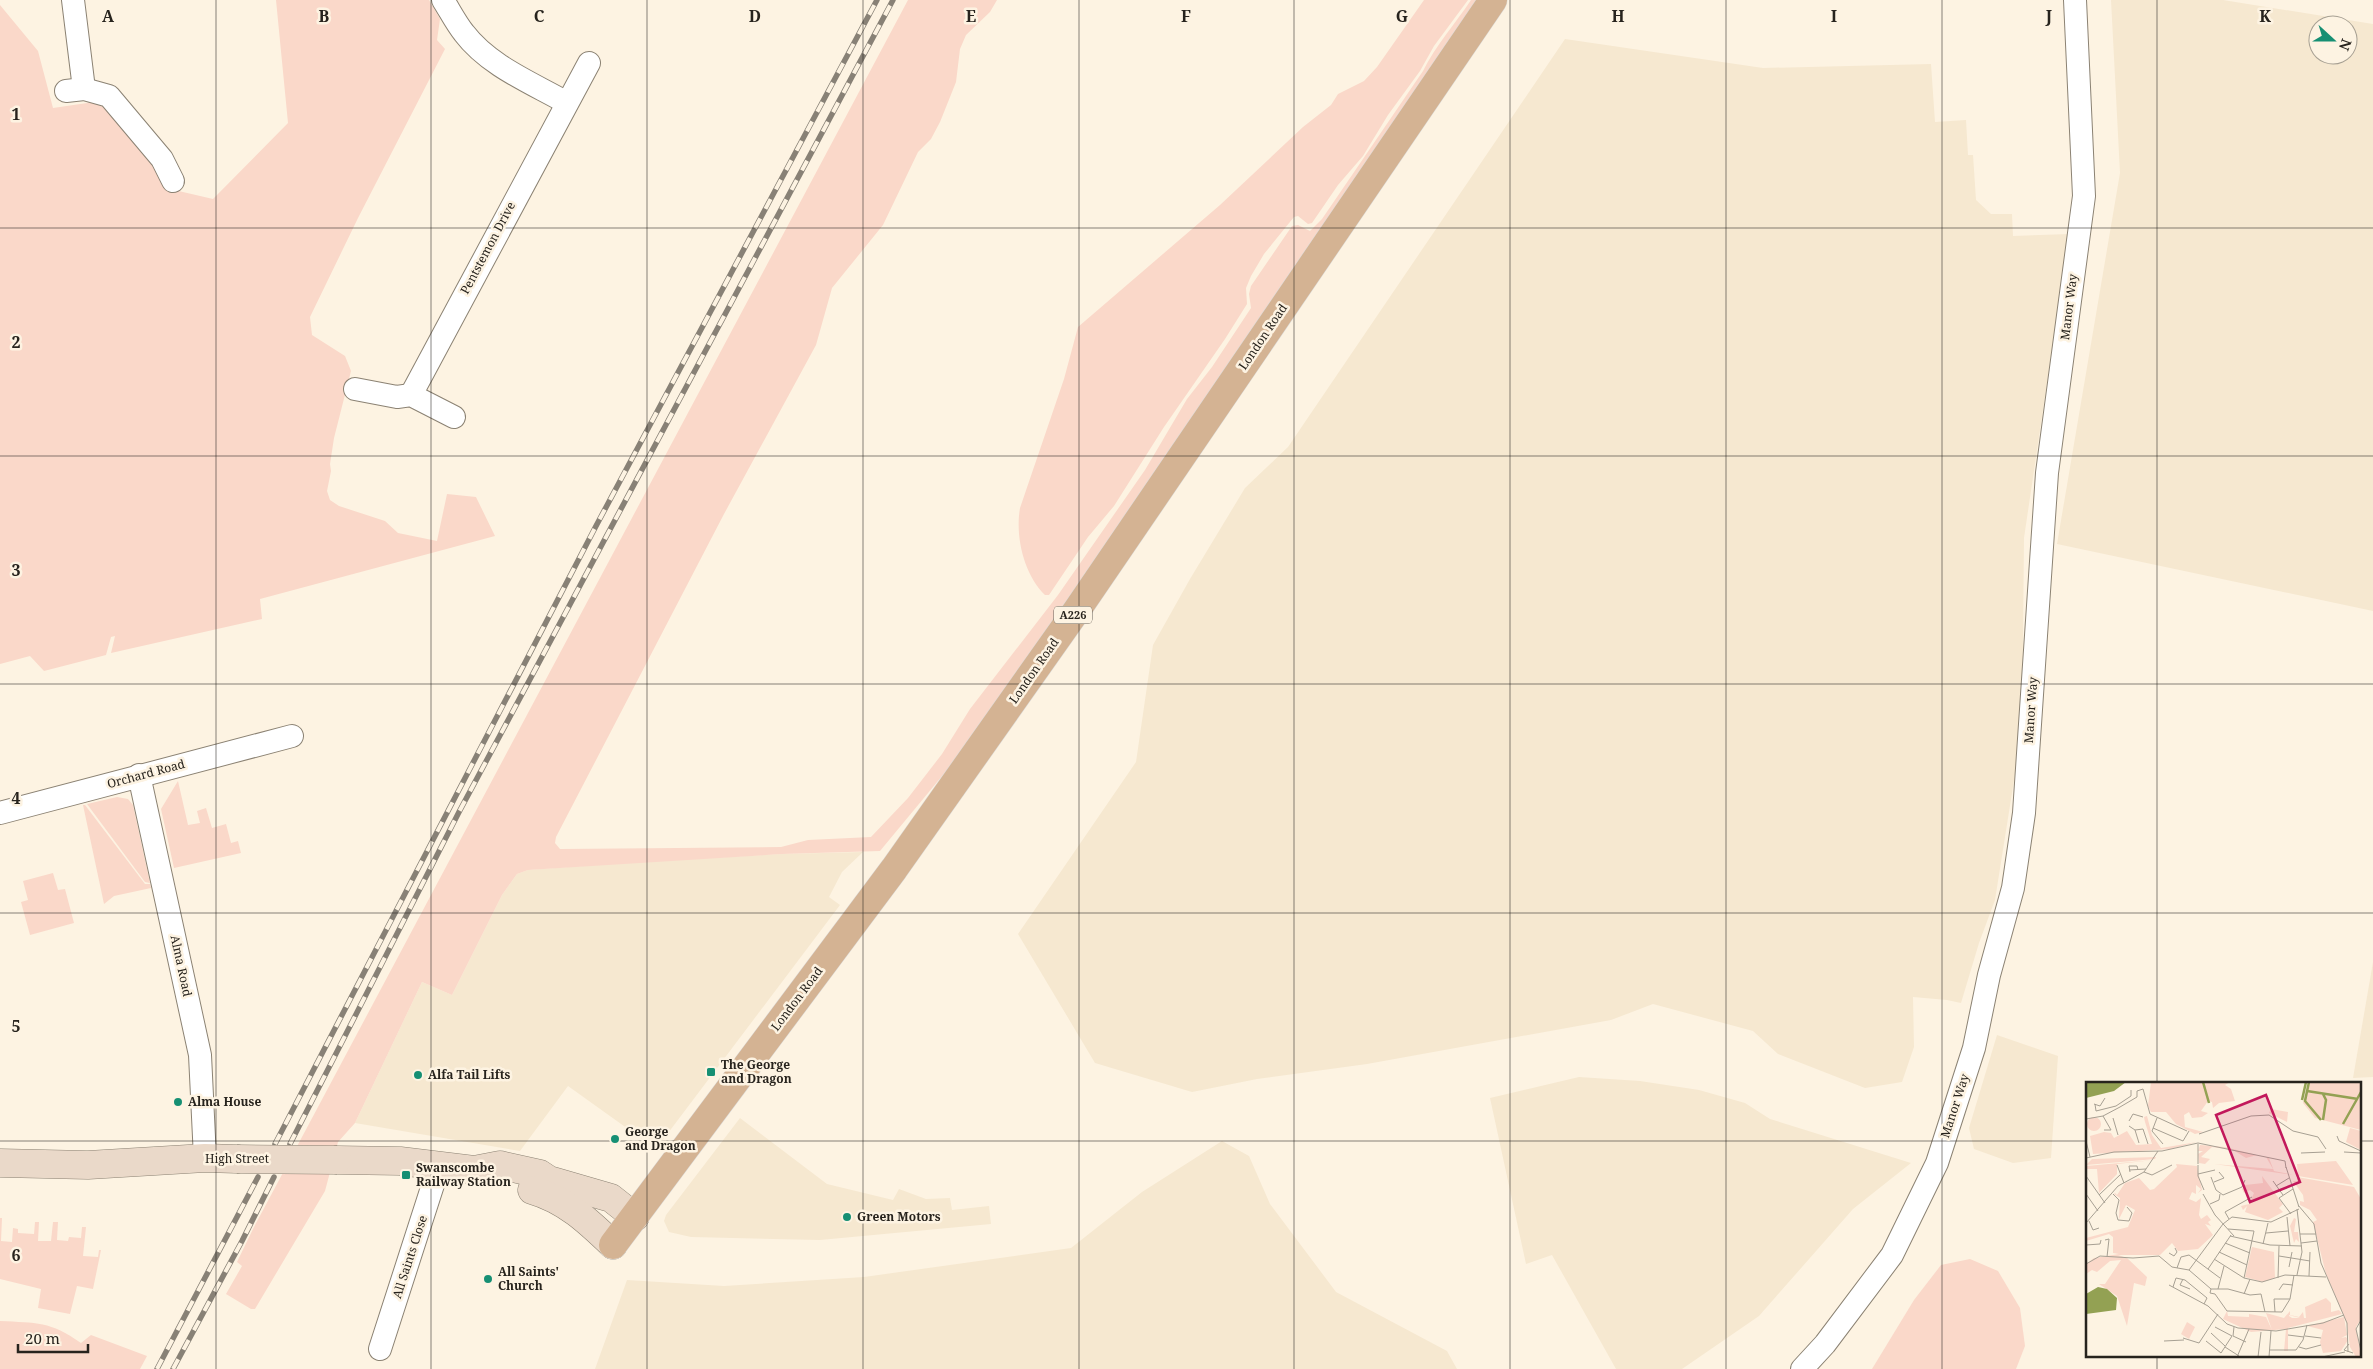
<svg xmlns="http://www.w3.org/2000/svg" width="2373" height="1369" font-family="'Noto Serif',serif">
	<rect width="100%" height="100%" fill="#fdf3e2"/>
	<g fill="#f6e8d0" fill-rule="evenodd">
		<path d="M 2111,0 L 2223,0 L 2373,24 L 2373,611 L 2057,544 L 2120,173 ZM 2318,25 L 2348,25 L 2348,55 L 2318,55 Z"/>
		<path d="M 1565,39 L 1763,68 L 1931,64 L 1935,122 L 1966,120 L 1968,155 L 1973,155 L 1976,200 L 1991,214 L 2012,214 L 2013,236 L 2069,234 L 2024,538 L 2022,730 L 1995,900 L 1979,943 L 1961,1003 L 1947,1000 L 1913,997 L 1914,1047 L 1902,1082 L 1865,1088 L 1778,1054 L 1753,1031 L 1653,1004 L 1611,1020 L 1367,1064 L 1257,1079 L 1192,1092 L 1095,1063 L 1018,934 L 1136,762 L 1153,645 L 1190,579 L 1245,488 L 1288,447 Z"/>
		<path d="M 863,852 L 842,872 L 829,897 L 840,905 L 656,1149 L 568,1086 L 520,1151 L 355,1123 L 422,982 L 452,995 L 502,895 L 517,874 L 528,870 L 639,862 L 782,854 Z"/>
		<path d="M 2373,962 L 2373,1077 L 2353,1078 Z"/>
		<path d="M 1997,1035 L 2058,1056 L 2051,1158 L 2013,1163 L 1974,1149 L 1969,1128 Z"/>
		<path d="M 1579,1077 L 1640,1081 L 1699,1090 L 1745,1103 L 1770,1119 L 1911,1163 L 1853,1209 L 1759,1316 L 1682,1369 L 1616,1369 L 1552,1255 L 1526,1264 L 1490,1098 Z"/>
		<path d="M 740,1118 L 827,1184 L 893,1200 L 899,1189 L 926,1199 L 950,1198 L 952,1210 L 989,1206 L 991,1224 L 820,1240 L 691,1237 L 669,1232 L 664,1221 L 666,1215 Z"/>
		<path d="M 1222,1141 L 1249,1156 L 1270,1204 L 1336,1292 L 1447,1351 L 1457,1369 L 595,1369 L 627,1280 L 724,1286 L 864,1277 L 1071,1248 L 1142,1192 Z"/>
	</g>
	<g fill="#fad8c9">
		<path d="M 276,0 L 429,0 L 440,19 L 437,40 L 445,49 L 358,218 L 310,317 L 312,335 L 345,356 L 351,371 L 334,438 L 330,464 L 331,471 L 327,491 L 330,500 L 339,506 L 385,521 L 398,533 L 437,541 L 447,494 L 476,497 L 495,536 L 260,599 L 262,619 L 111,653 L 115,636 L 111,637 L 106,655 L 44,671 L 30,656 L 0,664 L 0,5 L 38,51 L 53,108 L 94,102 L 105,107 L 169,181 L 170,189 L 213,199 L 288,123 Z"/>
		<path d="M 908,0 L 997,0 L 990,12 L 966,35 L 960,49 L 956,82 L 940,122 L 931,139 L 918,152 L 883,225 L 832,288 L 816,345 L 724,514 L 556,837 L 555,843 L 560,849 L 781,847 L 808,840 L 871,837 L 908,798 L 942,754 L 970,709 L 1058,595 L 1145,470 L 1187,399 L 1212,367 L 1251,308 L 1249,294 L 1251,286 L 1292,226 L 1298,225 L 1310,231 L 1322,219 L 1423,71 C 1436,45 1455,24 1471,0 L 1477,0 L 1119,533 L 957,758 L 880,851 L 782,854 L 528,870 L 517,874 L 502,895 L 452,995 L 422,982 L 355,1123 L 338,1142 L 325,1191 L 255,1309 L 251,1309 L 226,1294 L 242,1266 L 237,1262 L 253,1229 Z"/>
		<path d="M 1424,0 L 1468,0 L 1434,46 L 1420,71 L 1388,115 L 1363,156 L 1338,185 L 1312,223 L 1308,224 L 1298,216 L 1294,217 L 1264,254 L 1251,276 L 1246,288 L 1247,304 L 1225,339 L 1164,427 L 1114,506 L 1088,537 L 1049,595 L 1045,595 C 1024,574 1015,537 1020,508 L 1064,379 L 1078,327 L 1220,205 L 1303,127 L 1331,105 L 1338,94 L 1364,81 L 1377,67 Z"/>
		<path d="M 178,781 L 188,825 L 200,823 L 197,811 L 206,808 L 212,828 L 226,824 L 231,843 L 238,841 L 241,853 L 174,868 L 161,809 Z"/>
		<path d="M 117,797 L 128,799 L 133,805 L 150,883 L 145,882 L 87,804 Z"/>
		<path d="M 83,805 L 85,805 L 145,884 L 150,884 L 151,888 L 114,896 L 104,904 Z"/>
		<path d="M 53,873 L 58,890 L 65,889 L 74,923 L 30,935 L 21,902 L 28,900 L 23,881 Z"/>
		<path d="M 0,1218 L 2,1218 L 1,1241 L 12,1242 L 13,1228 L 18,1229 L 18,1233 L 34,1234 L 35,1222 L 39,1222 L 38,1241 L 51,1241 L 53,1222 L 58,1222 L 57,1240 L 68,1241 L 69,1237 L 81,1238 L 82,1227 L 86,1227 L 83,1256 L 98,1257 L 99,1250 L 101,1250 L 93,1289 L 77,1286 L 70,1314 L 38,1308 L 41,1289 L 0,1279 Z"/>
		<path d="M 1970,1259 L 1998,1271 L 2020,1308 L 2025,1346 L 2016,1369 L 1872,1369 L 1914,1300 L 1941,1265 Z"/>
		<path d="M 0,1321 C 37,1323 50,1321 81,1343 L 91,1335 L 147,1356 L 140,1369 L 0,1369 Z"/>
	</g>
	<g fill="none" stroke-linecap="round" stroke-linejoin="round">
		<g stroke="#8b8273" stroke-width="24">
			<g id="minor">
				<path d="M 73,0 L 84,89"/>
				<path d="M 443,0 C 450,11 456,23 464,33 C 489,66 532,83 567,103"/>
				<path d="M 66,91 L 84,89 L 109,96 L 162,159 L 173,181"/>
				<path d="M 355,389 L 397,397 L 411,395 L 454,417"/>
				<path d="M 411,395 L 589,63"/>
				<path d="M 139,775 L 200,1055 L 205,1158"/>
				<path d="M 0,813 L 292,736"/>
				<path d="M 380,1349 L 439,1166"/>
				<path d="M 1802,1369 L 1825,1344 L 1892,1255 L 1937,1163 L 1974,1048 L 1989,975 L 2013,888 L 2024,813 L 2047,473 L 2084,196 L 2075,0"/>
			</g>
		</g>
		<g stroke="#8b8273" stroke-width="29">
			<g id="secondary">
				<path d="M 337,1160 L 400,1161 L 474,1170 L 500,1165 L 540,1174 L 549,1180 L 611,1198 L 635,1217"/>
				<path d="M 0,1163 L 88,1165 L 205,1158 L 237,1159"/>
				<path d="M 532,1190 C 566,1200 588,1221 613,1245"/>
			</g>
		</g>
		<g stroke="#dcdcdb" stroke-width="29">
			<path id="primary" d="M 613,1245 L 894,869 L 1077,610 L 1493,0"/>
		</g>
		<use href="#minor" stroke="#fff" stroke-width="22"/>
		<use href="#secondary" stroke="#ead9c9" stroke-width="28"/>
		<use href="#primary" stroke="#d4b393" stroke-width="28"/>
		<g stroke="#888176" stroke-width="5.5">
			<g id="rail">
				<path d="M 275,1144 L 596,526 L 877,0"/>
				<path d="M 290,1144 L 459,812 L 893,0"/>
				<path d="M 157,1369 L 258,1177"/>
				<path d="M 173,1369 L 242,1241 L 274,1177"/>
			</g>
		</g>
		<use href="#rail" stroke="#fdf3e2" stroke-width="4" stroke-dasharray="11" stroke-linecap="butt"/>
		<g stroke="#8b8273" stroke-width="29" stroke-linecap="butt">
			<path id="secondary-bridge" d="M 237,1159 L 337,1160"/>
		</g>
		<use href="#secondary-bridge" stroke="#ead9c9" stroke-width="28"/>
	</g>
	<path fill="none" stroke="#27231d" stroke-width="1" stroke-opacity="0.55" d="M 216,0 L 216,1369M 431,0 L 431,1369M 647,0 L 647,1369M 863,0 L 863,1369M 1079,0 L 1079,1369M 1294,0 L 1294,1369M 1510,0 L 1510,1369M 1726,0 L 1726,1369M 1942,0 L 1942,1369M 2157,0 L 2157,1083M 0,228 L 2373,228M 0,456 L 2373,456M 0,684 L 2373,684M 0,913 L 2373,913M 0,1141 L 2087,1141M 2359,1141 L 2373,1141M 2157,1355 L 2157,1369"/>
	<g fill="#168f73" stroke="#fdf3e2" stroke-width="2">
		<rect x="706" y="1067" width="10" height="10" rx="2.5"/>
		<circle cx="418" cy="1075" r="5"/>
		<circle cx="178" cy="1102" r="5"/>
		<circle cx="615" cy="1139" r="5"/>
		<rect x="401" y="1170" width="10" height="10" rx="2.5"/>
		<circle cx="847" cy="1217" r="5"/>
		<circle cx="488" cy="1279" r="5"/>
	</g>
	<g text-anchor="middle" stroke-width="5" stroke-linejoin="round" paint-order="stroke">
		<rect fill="#fdf3e2" stroke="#676158" stroke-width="1" x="1054" y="606.5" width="38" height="17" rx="4"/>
		<g font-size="11" font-weight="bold" fill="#27231d">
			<text x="1073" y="619">A226</text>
		</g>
		<g font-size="12" fill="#27231d" stroke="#fdf3e2">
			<text transform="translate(488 248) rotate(-62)" y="4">Pentstemon Drive</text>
			<text transform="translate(2069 307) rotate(-83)" y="4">Manor Way</text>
			<text transform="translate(1263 337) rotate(-56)" y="4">London Road</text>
			<text transform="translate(1034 671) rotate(-55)" y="4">London Road</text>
			<text transform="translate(2031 710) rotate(-86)" y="4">Manor Way</text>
			<text transform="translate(146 774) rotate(-15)" y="4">Orchard Road</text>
			<text transform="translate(181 966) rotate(78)" y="4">Alma Road</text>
			<text transform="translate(797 999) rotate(-53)" y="4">London Road</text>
			<text transform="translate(1955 1106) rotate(-72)" y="4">Manor Way</text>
			<text x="237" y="1163">High Street</text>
			<text transform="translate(410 1257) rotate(-72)" y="4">All Saints Close</text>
		</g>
		<g font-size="12" font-weight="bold" fill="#27231d" stroke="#fdf3e2" text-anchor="start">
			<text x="721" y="1069">The George<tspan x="721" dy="14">and Dragon</tspan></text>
			<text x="428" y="1079">Alfa Tail Lifts</text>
			<text x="188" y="1106">Alma House</text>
			<text x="625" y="1136">George<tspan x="625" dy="14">and Dragon</tspan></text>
			<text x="416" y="1172">Swanscombe<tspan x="416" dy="14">Railway Station</tspan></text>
			<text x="857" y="1221">Green Motors</text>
			<text x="498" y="1276">All Saints'<tspan x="498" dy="14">Church</tspan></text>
		</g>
	</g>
	<g transform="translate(2086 1082)">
		<rect width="275" height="275" fill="#fdf3e2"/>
		<path d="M 65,0 L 144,0 L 139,3 L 145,7 L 149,19 L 133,21 L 127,26 L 126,20 L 122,19 L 115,29 L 122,31 L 116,35 L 106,36 L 103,30 L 98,33 L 99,45 L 117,50 L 109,52 L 90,42 L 80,30 L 65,30 L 62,24 ZM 222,0 L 275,0 L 275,48 L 229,36 L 217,21 ZM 185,27 L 202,30 L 201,40 L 183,31 ZM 61,34 L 66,53 L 75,66 L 111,60 L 84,67 L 7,72 L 4,54 L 18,50 L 25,51 L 28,56 L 41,49 L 50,63 L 66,62 L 59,40 L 58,35 ZM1 42a7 7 0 1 1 14 0a7 7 0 1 1-14 0ZM 264,46 L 275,49 L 275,68 L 260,60 ZM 114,63 L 139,65 L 183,76 L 188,89 L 208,93 L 128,82 L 187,87 L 180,75 L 171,73 L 160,76 L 147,68 L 126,65 L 115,75 L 124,77 L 119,82 L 113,81 L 112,72 L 117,69 L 112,69 ZM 70,75 L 69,77 L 0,83 L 6,77 ZM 68,78 L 31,82 L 31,92 L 13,111 L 11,87 L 0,87 L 0,84 ZM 250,79 L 267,103 L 212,94 L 211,82 ZM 90,82 L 111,84 L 116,108 L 112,111 L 115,107 L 110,103 L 110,112 L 106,110 L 103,117 L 110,120 L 115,116 L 113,133 L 115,137 L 121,133 L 125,138 L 122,140 L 125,144 L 119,142 L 127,153 L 112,167 L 92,169 L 86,161 L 74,173 L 32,173 L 41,176 L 61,195 L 59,204 L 48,201 L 41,244 L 31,214 L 13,202 L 19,202 L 35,178 L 24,179 L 11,190 L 6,188 L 0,192 L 0,182 L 8,176 L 33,172 L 27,171 L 27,155 L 23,152 L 0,159 L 0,156 L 42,145 L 49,128 L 40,123 L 33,137 L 34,116 L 28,112 L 29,111 L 31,113 L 39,101 L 53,96 L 64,108 L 68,107 L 91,85 ZM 176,94 L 197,122 L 193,126 L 197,130 L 182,138 L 159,130 L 161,124 L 157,128 L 155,124 L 163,122 L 168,111 L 164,108 L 158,111 L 156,107 L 159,103 L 177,101 ZM 211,95 L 268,105 L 275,117 L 275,237 L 270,245 L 275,275 L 270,275 L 264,265 L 261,242 L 240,192 L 227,140 L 231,138 L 224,128 L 214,123 L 214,119 L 218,120 L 217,113 L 207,99 L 211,99 ZM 208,136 L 210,137 L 208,150 L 212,150 L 213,160 L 210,157 L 208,161 L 204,144 ZM 166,165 L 188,170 L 189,196 L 177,200 L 159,195 ZM 240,216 L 245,221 L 245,230 L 253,228 L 256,232 L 202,246 L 202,269 L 198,269 L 200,247 L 165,250 L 137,237 L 141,229 L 142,234 L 163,235 L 163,232 L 180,235 L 186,248 L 180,231 L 198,236 L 204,229 L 204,233 L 213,235 L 217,230 L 218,236 L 214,236 L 203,233 L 203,234 L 206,236 L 220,236 L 219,225 ZM 258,235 L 261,253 L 255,256 L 260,255 L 262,258 L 255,269 L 237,271 L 234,260 L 237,248 L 221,244 ZM 101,240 L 109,245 L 103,257 L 95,252 Z" fill="#fad8c9"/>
		<path d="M 0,0 L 40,0 L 28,9 L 0,16 ZM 12,205 L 21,207 L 31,216 L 30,228 L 0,232 L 0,212 Z" fill="#93a153"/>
		<path fill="none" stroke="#93a153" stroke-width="2.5" d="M 117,0 L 123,21M 223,0 L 219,19 L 235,38M 221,9 L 272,17M 237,12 L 240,18 L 237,38M 216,18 L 220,0M 257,42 L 275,10"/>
		<path fill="none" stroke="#a7a093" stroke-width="1" d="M 8,22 L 14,24 L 19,16M 9,22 L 10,29 L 30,24 L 45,14 L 45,8M 34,25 L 51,15 L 51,9 L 57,7 L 64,32 L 101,49M 17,34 L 25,48 L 18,48M 27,36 L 32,53M 71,36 L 66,49 L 77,62M 0,37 L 17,34 L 34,25M 43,39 L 47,32 L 57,35M 43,44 L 49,48 L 53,61M 67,46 L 97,59 L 103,49M 49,48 L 57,47 L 62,62M 113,52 L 165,34 L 183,33 L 207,49 L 232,55 L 240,67M 251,54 L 253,59 L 275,69M 0,59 L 4,75M 112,62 L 112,82M 258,70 L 275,71M 215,71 L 239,70M 0,76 L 28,70 L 76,69 L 112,61 L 199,79 L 200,86M 31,83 L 38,101M 112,83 L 112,94 L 118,108M 200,85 L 213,125M 43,88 L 60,87M 44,90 L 43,84 L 51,84 L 52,88M 58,90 L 66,93 L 86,83M 112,92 L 129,88M 0,94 L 19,121M 125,95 L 130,108 L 137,113 L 156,105 L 159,98M 187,99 L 197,113M 128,100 L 138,96 L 133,90M 190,104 L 203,96M 0,112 L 12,129M 27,112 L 33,118 L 30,131 L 32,138 L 43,139 L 46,131 L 41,125M 117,112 L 129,133 L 148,154M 13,113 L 35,92M 124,122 L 133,118 L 134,112M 212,123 L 228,142 L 235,181 L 261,241 L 262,270M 205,132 L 193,116 L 207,107M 201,135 L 204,164M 143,137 L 139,130 L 166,115M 3,139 L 7,148 L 13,146M 0,141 L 32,104 L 58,90 L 72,69M 142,147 L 168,149 L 158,196M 180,151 L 202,149M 214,152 L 230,152M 144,154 L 184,163 L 216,164M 19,158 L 23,157 L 21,175M 139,161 L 164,171M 215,161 L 231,159M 177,162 L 182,141M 0,163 L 14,162 L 15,158M 133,170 L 161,183M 83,171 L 88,174 L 91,170 L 89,166M 193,174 L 224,179M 128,177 L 158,196 L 176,200 L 199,193 L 240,195M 0,182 L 14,174 L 47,176 L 73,174 L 86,185 L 103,188 L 125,207 L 142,207 L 164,213 L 175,212M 203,185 L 206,170M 91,186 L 95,175 L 103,173 L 134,196M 122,187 L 145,153M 103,188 L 137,142 L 146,135 L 185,140 L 213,127M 211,193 L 216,170 L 211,127M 223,194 L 224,170M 192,196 L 193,164M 97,197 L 94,203 L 104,207M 83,203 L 122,224 L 141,242 L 152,246 L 190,249 L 237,241 L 258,233M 87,205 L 90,196 L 99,198 L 121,216 L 118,222M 125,207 L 124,211 L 129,212 L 141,229 L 196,230 L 204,217 L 208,193M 132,207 L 138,184M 193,208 L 197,202 L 207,203M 158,212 L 164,197M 175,212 L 179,230M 189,230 L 188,217 L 204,217M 275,238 L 270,247 L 275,269M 129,245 L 146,254M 148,245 L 147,254 L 160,260M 125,251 L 139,264M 202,253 L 218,255M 219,254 L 235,256M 97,256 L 113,261 L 132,232M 78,259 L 98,258M 120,259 L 135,271 L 146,254M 263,262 L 258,268 L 267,271M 139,265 L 153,274M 213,265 L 220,267 L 235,263M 184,268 L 210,268 L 217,258 L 221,243M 151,275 L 163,247M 172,275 L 175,250M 183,275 L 185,249M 236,275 L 259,270"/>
		<path fill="#c2185b" fill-opacity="0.15" stroke="#c2185b" stroke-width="2.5" d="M 180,13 L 214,100 L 164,120 L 130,33 Z"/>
		<rect width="275" height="275" fill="none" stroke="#27231d" stroke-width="2.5"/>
	</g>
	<g font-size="16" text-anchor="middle" font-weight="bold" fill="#27231d" stroke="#fdf3e2" stroke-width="5" stroke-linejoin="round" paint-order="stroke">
		<text x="108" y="22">A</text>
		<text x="324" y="22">B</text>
		<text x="539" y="22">C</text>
		<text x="755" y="22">D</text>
		<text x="971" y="22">E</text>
		<text x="1186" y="22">F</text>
		<text x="1402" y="22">G</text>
		<text x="1618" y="22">H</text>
		<text x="1834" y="22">I</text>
		<text x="2049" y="22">J</text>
		<text x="2265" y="22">K</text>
		<text x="16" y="120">1</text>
		<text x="16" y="348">2</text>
		<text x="16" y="576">3</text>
		<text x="16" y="804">4</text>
		<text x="16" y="1032">5</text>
		<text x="16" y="1261">6</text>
	</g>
	<g transform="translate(2333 40) rotate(111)"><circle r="24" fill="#fdf3e2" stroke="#a7a093"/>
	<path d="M0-4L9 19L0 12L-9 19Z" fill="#168f73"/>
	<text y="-8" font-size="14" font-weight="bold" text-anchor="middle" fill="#27231d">N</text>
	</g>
	<path d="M18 1344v8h70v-8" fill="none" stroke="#27231d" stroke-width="2.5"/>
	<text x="25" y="1344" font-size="15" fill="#27231d" stroke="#fdf3e2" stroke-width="4" paint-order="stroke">20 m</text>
</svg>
